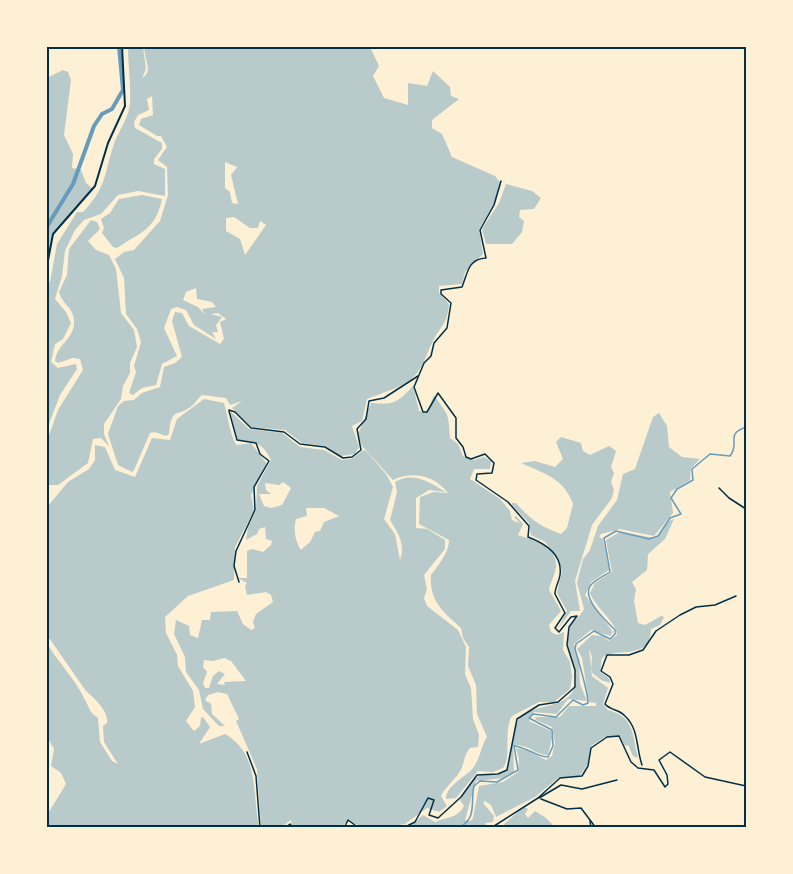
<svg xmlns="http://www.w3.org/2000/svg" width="793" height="874" viewBox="0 0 793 874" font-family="'DejaVu Sans',sans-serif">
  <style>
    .green { fill: #b9caca; fill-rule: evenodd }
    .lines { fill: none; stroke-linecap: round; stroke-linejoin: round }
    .stream { stroke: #669bbc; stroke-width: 1.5 }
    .river { stroke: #669bbc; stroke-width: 4 }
    .minor { stroke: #003049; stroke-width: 1.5 }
    .tertiary { stroke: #003049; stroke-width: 2 }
    .neatline { fill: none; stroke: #003049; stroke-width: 2 }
  </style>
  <rect width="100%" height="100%" fill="#fdf0d5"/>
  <g class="green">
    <path d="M128 47H143L146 69 142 78C155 70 142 58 145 47H370L379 66 373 76 384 98 408 105V83L427 86 433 71 450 87 451 96 459 99 432 120V128L442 134 452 157 495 176 500 182 496 201 479 229 483 254 465 272 462 284 439 286V293L449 304C447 322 444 323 435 337 429 347 426 360 419 370 409 387 383 392 367 399L362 421 352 426 359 447 355 454 341 456 326 446 302 443 285 430 251 427 232 408 242 401 230 405 226 398 202 395C198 398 196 402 192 406 176 418 172 406 169 434L166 436 155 432 150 433 134 470 132 472 118 465 108 434 118 406 124 401 134 400 142 393 160 387 164 367 175 363 182 357 172 321 175 312 182 313 189 326 220 344 224 339 220 322 226 319 218 313 211 314 222 317 216 325 218 332H212L216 339 194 325 186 310 177 307 171 309 164 328 177 356 162 364 156 385 142 388 133 395 129 393 136 372 134 366 141 342 137 329 126 314 124 278 115 259 124 252 134 250 160 221 168 195 167 167 158 160 167 147 161 136H157L139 125 141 119 153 115 152 96 147 99 149 110 138 115 134 122 135 128 162 143V149L154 159V164L165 169V196L138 191 118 195 101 214 84 220 75 230 65 251 62 276 55 299 66 312 71 323 63 339 55 344 51 362 58 368 76 364 77 369 60 395 47 429V282H50L57 244 77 212H83C108 186 104 172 115 141 120 129 129 117 130 103 131 85 128 65 128 47ZM225 162 237 167 231 175 238 204 232 203 230 192 225 188ZM234 217 250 228H258L260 221 266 225 245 255 240 239 226 231V218ZM196 288 197 299 212 302 216 307 202 309 205 315 198 307 183 300 186 292Z"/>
    <path d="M63 70 68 72 71 80 64 135 73 154 72 168 81 170 86 183 93 189 53 234 47 271V78Z"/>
    <path d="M506 184 532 191 541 198 534 209 520 210 519 217 524 221 522 232 512 244H486L482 229 499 203Z"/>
    <path d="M142 195 162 199C155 231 140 232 117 248L113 247 102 233 104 228 101 219 110 213 119 199Z"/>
    <path d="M91 220 97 222 100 229 88 241 96 250 109 255 116 269 121 313 134 330 137 347 130 363V373L123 386 121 399 104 424V434L109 446 101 438 93 439 88 463 58 485H47V441L58 410 83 370 80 359 73 358 58 363 55 361C57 344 76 338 74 320 73 307 62 304 59 292L67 275 69 249Z"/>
    <path d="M413 386 419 411 427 412 434 395C449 417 448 411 450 438L458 444 463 456 474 460 484 457 491 461 490 469H474L470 479 500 499 510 511 512 520 520 523 514 517 516 516 523 524 518 535C533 540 557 546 556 567 555 575 550 583 549 590L561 611 549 625 551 632 557 635 564 632 563 650 570 662 572 677 570 689 554 702H539L512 716C503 731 512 756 503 768L493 772 478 771 456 798 446 799C446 785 465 778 473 768 480 759 481 746 487 737L477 714 476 685 468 666 469 647 463 638 461 628C444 612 429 602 431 575 438 565 449 553 449 540L419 524 420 497 434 492 448 493C434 475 412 471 393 480L362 446 358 434 371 403C394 405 397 403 413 386Z"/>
    <path d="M204 399 224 403C227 413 231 439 237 445L251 443 267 464 251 495 254 511 235 547 234 580 188 596 165 617 166 633 177 655 178 666 193 691 195 707 186 721 194 731 200 726 201 718 203 717 210 727 199 744 225 734C260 754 252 794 259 827H47V815L66 784 61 773 51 766 54 749 47 737 46 641C57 662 75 678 85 700 90 709 89 712 98 718L100 742 112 761 118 764 104 742 103 726 107 723C109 711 94 698 86 691L47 635V507L68 482 89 469 95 460V445L105 447 115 470 135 477 152 438 170 440 177 419Z"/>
    <path d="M230 411 249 429 282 433 300 447 324 450 342 460 351 459 364 450 367 452 386 474 393 487 384 519 395 534 400 560C406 543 397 532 390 520L397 492 395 482C413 471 430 483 446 492L429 490 416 498V528L427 529 445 540V549L424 575 427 589 424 598 427 606 458 630 466 647 465 674 471 688 473 719 479 735 478 747 470 748C464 755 465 760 462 767 458 778 446 785 441 796L447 806 439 812 427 808 405 824 387 827H364L347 821 341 827H292L291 820 281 827H261L257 769 236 721 239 719 227 694 218 692 208 695 205 700 211 704 212 714 225 726H219L203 709 199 690 186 672 185 657 174 634 176 620 189 626 190 635 198 638 202 620H210L211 612 237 611 243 624 251 630 255 628 253 622 256 614 273 602 271 595 266 592 247 595 245 586 247 583 238 578H247V551L252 549 263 552 271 545 272 541 266 539 265 527 259 529 257 534 246 540 248 528 256 511 257 486 271 460C263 443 255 442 238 440ZM283 482 291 488 282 505 271 508 264 506 259 494H271L266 490 265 483 279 485ZM306 508H324L339 516 324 522 320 531 315 532 310 542 301 550C295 541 293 529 296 519L307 516ZM224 658 231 661 246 681 224 682 225 685 217 684 225 674 219 671 213 676 209 688H205L203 683 207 672 203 667 204 660 213 661Z"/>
    <path d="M659 413 667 426 669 447 682 457 700 459 691 468 690 480 670 492 673 513 654 536 620 529 601 534 599 537 603 539 609 570 591 582 585 595 613 632 610 636 591 630 574 644 579 661 580 684 587 701 568 699 557 714 534 712 529 721 551 731 552 738 548 755C536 756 527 742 513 746L514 772 504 778 476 781 465 820 471 821 473 818 479 786 503 782 518 772 519 759 516 748 527 750 546 760 552 756 555 743 552 727 536 720 535 717H560L569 706H596V703L589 702 582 658 577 649 592 635 602 636 609 641 617 635C617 623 595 607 590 593L595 583 612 572 606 540 620 532 655 538C663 533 664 521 674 519L665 539 648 554 647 570 632 582 636 589 634 601 638 623 645 625 661 616 664 617 660 625 651 629C650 662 617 646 602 658L600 672 609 678 610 683 601 680 591 672 592 657 589 648 592 676 608 688 603 704 608 710C635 717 632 735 638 758L633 756 628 745 625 746 620 736 605 737 591 746 588 763 580 776 558 778 535 797 496 817 491 805 485 801 483 803 494 816 493 822 485 823 487 827 408 828 423 815 435 822C447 817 458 818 464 806L460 800C465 792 469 781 479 776 489 772 495 780 507 770 511 757 511 733 518 721 531 701 567 712 575 686 580 665 561 648 570 627 573 621 581 616 584 609L577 583 583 559 590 550 598 526 617 500 623 474 635 469 653 417Z"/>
    <path d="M561 437 581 443 583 451 590 455 609 446 616 451 611 467 614 473 611 482 614 490 612 498 592 525 575 581 580 611H571L558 629 567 611 557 593 562 571 558 558 545 542 531 535 529 523 512 505V503H516C530 519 541 527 561 534L567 528 573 504C564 478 543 473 521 463L535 461 555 467 563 459 556 442Z"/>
    <path d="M524 807 528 809 525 814 528 818 535 811 546 818 555 827H506L504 824Z"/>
  </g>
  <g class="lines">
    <path class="stream" d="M458 828C478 819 470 802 474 786L480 781 497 782 518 770 514 746C527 747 536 757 548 757L553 746 552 730 529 718 533 714 556 717 573 700 583 705 588 703C588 693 578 659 575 649L576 644 594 631 610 639 615 634V630C606 621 582 599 590 586 594 580 604 576 610 572L604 538 616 531 649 539 658 536 670 518 681 514 671 498 677 489 693 480 692 469 710 454 730 456C741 442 724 435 746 427"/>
    <path class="river" d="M46 228 73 184 94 126 102 114 112 109 123 90 119 46"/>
    <g class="minor">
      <path d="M229 410 235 412 251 428 284 432 300 444 325 447 343 458 352 457 361 450 357 429 366 419 369 401 384 398 418 376"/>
      <path d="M229 411 237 440 256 443 260 454 269 461 254 487 255 510 236 551 234 566 239 582"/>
      <path d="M719 488 729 498 746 509"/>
      <path d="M247 752 256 776 260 828"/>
      <path d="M642 765C636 748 639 729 625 716 619 709 611 711 605 704L613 684 610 677 601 671 607 655H629L643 650 656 631 680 615 696 607 715 605 736 596"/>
      <path d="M539 798 561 785 582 789 617 780"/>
      <path d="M541 799 567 809 581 808 596 828"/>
      <path d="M590 821 591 828"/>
      <path d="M285 828 290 824 293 828"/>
      <path d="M344 828 348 820 359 828"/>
      <path d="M403 828 415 822 428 798 434 800 429 815 438 818 461 797 477 775 498 774 507 770 517 719 539 705 558 702 575 687V670L567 645 569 627 577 616 571 617 559 632 555 628 565 613 555 594C555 587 559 582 560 575 563 554 544 543 528 537L529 526 508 502 476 480 477 474 492 473 494 463 485 454 471 459 466 457 463 447 456 438V418L438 393 427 412H423L414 387 424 363 431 356 434 343 447 328 451 303 441 294V290L462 287C468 272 468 259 486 258L480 230 494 205 501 181"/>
      <path d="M491 828 538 798 560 778 582 776 588 766 591 748 607 737 619 736 631 762 638 768 654 770 665 787 668 784 667 775 659 760 670 752 705 777 746 786"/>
    </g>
    <path class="tertiary" d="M46 271 53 234 95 186 108 143 125 106 122 46"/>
  </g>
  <rect width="793" height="874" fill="none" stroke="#fdf0d5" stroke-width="96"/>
  <rect x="48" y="48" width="697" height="778" class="neatline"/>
</svg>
